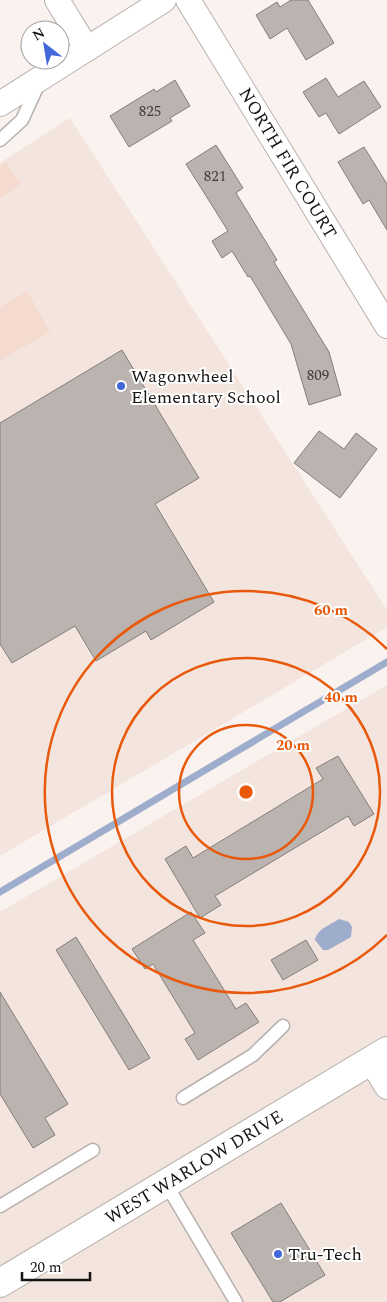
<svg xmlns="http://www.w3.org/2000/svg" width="387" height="1302" viewBox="0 0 387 1302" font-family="Spectral,serif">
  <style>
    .built { fill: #f3e4dd }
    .green { fill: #f5dbcf }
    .water { fill: #9fadcd }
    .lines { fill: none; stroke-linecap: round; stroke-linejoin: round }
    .stream { stroke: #9fadcd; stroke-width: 7 }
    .building { fill: #bab3b0; stroke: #847e7b }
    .lane-casing { stroke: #b8b1ae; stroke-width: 15 }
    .street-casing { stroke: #b8b1ae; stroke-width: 26 }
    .secondary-casing { stroke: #b8b1ae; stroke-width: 30 }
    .lane { stroke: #fff; stroke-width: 12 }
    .street { stroke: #fff; stroke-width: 24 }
    .secondary { stroke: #fff; stroke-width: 28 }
    .ring { fill: none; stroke: #e8590c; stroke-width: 2.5 }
    .poi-dot { fill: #4368da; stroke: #fff; stroke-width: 2 }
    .labels { text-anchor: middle; stroke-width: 4; stroke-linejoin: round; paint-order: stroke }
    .number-label { font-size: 15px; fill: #403c3a }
    .street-label { font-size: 18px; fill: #171513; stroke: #fff }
    .poi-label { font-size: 18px; fill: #171513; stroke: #fff; text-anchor: start }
    .centre { fill: #e8590c; stroke: #fff; stroke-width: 2.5 }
    .ring-label { font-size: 15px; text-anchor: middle; font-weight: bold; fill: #e8590c; stroke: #fff; stroke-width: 4; stroke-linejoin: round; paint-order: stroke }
  </style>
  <rect width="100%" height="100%" fill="#f9f2ef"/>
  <g class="built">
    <path d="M70 118 387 610V627L0 856V163Z"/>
    <path d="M387 685V1302H0V912Z"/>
  </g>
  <g class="green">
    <path d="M6 162 21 184 0 198V166Z"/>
    <path d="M27 291 50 332 0 360V307Z"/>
  </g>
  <path class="water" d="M339 919 349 922 352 927 351 937 328 950H323L315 940C317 929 330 925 339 919Z"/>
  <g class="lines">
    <path class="stream" d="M0 892 387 662"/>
  </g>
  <g class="building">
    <path d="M291 0H308L334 43 306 60 287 28 270 39 256 15 277 2 280 7Z"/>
    <path d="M326 78 338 97 364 81 381 107 339 134 326 113 319 117 303 92Z"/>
    <path d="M175 80 190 106 170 118 172 121 129 147 110 116 154 89 156 92Z"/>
    <path d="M216 145 243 188 236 193 277 260 274 262 329 352 341 395 309 405 291 344 250 276 248 277 232 251 222 258 212 241 228 231 186 164Z"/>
    <path d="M364 147 387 184V230L369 200 363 204 338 162Z"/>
    <path d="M122 350 199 478 155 504 214 602 151 640 146 631 96 661 75 626 12 663 0 644V423Z"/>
    <path d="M319 431 344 449 356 433 377 449 340 498 294 463Z"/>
    <path d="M338 756 374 814 354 826 348 816 215 896 221 905 200 918 165 859 186 846 193 858 323 779 316 768Z"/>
    <path d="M191 912 205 933 193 940 236 1009 246 1003 259 1022 198 1060 185 1039 195 1033 153 964 145 969 132 949Z"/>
    <path d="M76 937 150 1058 129 1070 56 950Z"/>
    <path d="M306 940 318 960 283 980 271 960Z"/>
    <path d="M0 992 68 1104 45 1118 55 1135 33 1148 0 1094Z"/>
    <path d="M281 1203 325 1275 280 1302H273L231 1233Z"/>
  </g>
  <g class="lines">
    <defs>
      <g id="lane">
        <path d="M0 140 22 120 39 83"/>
        <path d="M183 1098 253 1055 283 1026"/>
        <path d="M166 1184 236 1302"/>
        <path d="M0 1206 93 1150"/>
      </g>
      <g id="street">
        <path d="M57 0 87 49"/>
        <path d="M188 0 387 326"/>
        <path d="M0 104 164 0"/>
        <path d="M371 1061 387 1087"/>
      </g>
      <path id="secondary" d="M0 1283 387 1051"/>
    </defs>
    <use href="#lane" class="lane-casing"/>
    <use href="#street" class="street-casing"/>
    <use href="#secondary" class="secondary-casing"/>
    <use href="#lane" class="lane"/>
    <use href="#street" class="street"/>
    <use href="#secondary" class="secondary"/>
  </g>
  <g class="ring">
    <circle cx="246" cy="792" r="67"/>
    <circle cx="246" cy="792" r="134"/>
    <path d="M387 935A201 201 0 1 1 387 649"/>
  </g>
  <g class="poi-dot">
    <circle cx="121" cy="386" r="5"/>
    <circle cx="278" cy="1254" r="5"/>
  </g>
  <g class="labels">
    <g class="number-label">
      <text x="150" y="116">825</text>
      <text x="215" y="181">821</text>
      <text x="318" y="380">809</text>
    </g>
    <g class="street-label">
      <text transform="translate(288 163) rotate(59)" y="6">NORTH FIR COURT</text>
      <text transform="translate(194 1167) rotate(-31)" y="6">WEST WARLOW DRIVE</text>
    </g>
    <g class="poi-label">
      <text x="131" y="382">Wagonwheel<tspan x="131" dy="21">Elementary School</tspan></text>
      <text x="288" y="1260">Tru-Tech</text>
    </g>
  </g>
  <circle cx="246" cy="792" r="8" class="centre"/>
  <g class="ring-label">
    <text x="331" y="615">60 m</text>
    <text x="341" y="702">40 m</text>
    <text x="293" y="750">20 m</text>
  </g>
  <g transform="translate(45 45) rotate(329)"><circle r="24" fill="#ffffff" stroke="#a2a1a1"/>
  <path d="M0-4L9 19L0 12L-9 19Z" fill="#4368da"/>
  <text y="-8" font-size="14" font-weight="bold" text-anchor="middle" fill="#171513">N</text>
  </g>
  <path d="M22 1272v8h68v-8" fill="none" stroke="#171513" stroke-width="2.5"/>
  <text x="30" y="1272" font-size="15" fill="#171513" stroke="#ffffff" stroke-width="4" paint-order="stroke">20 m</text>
</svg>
